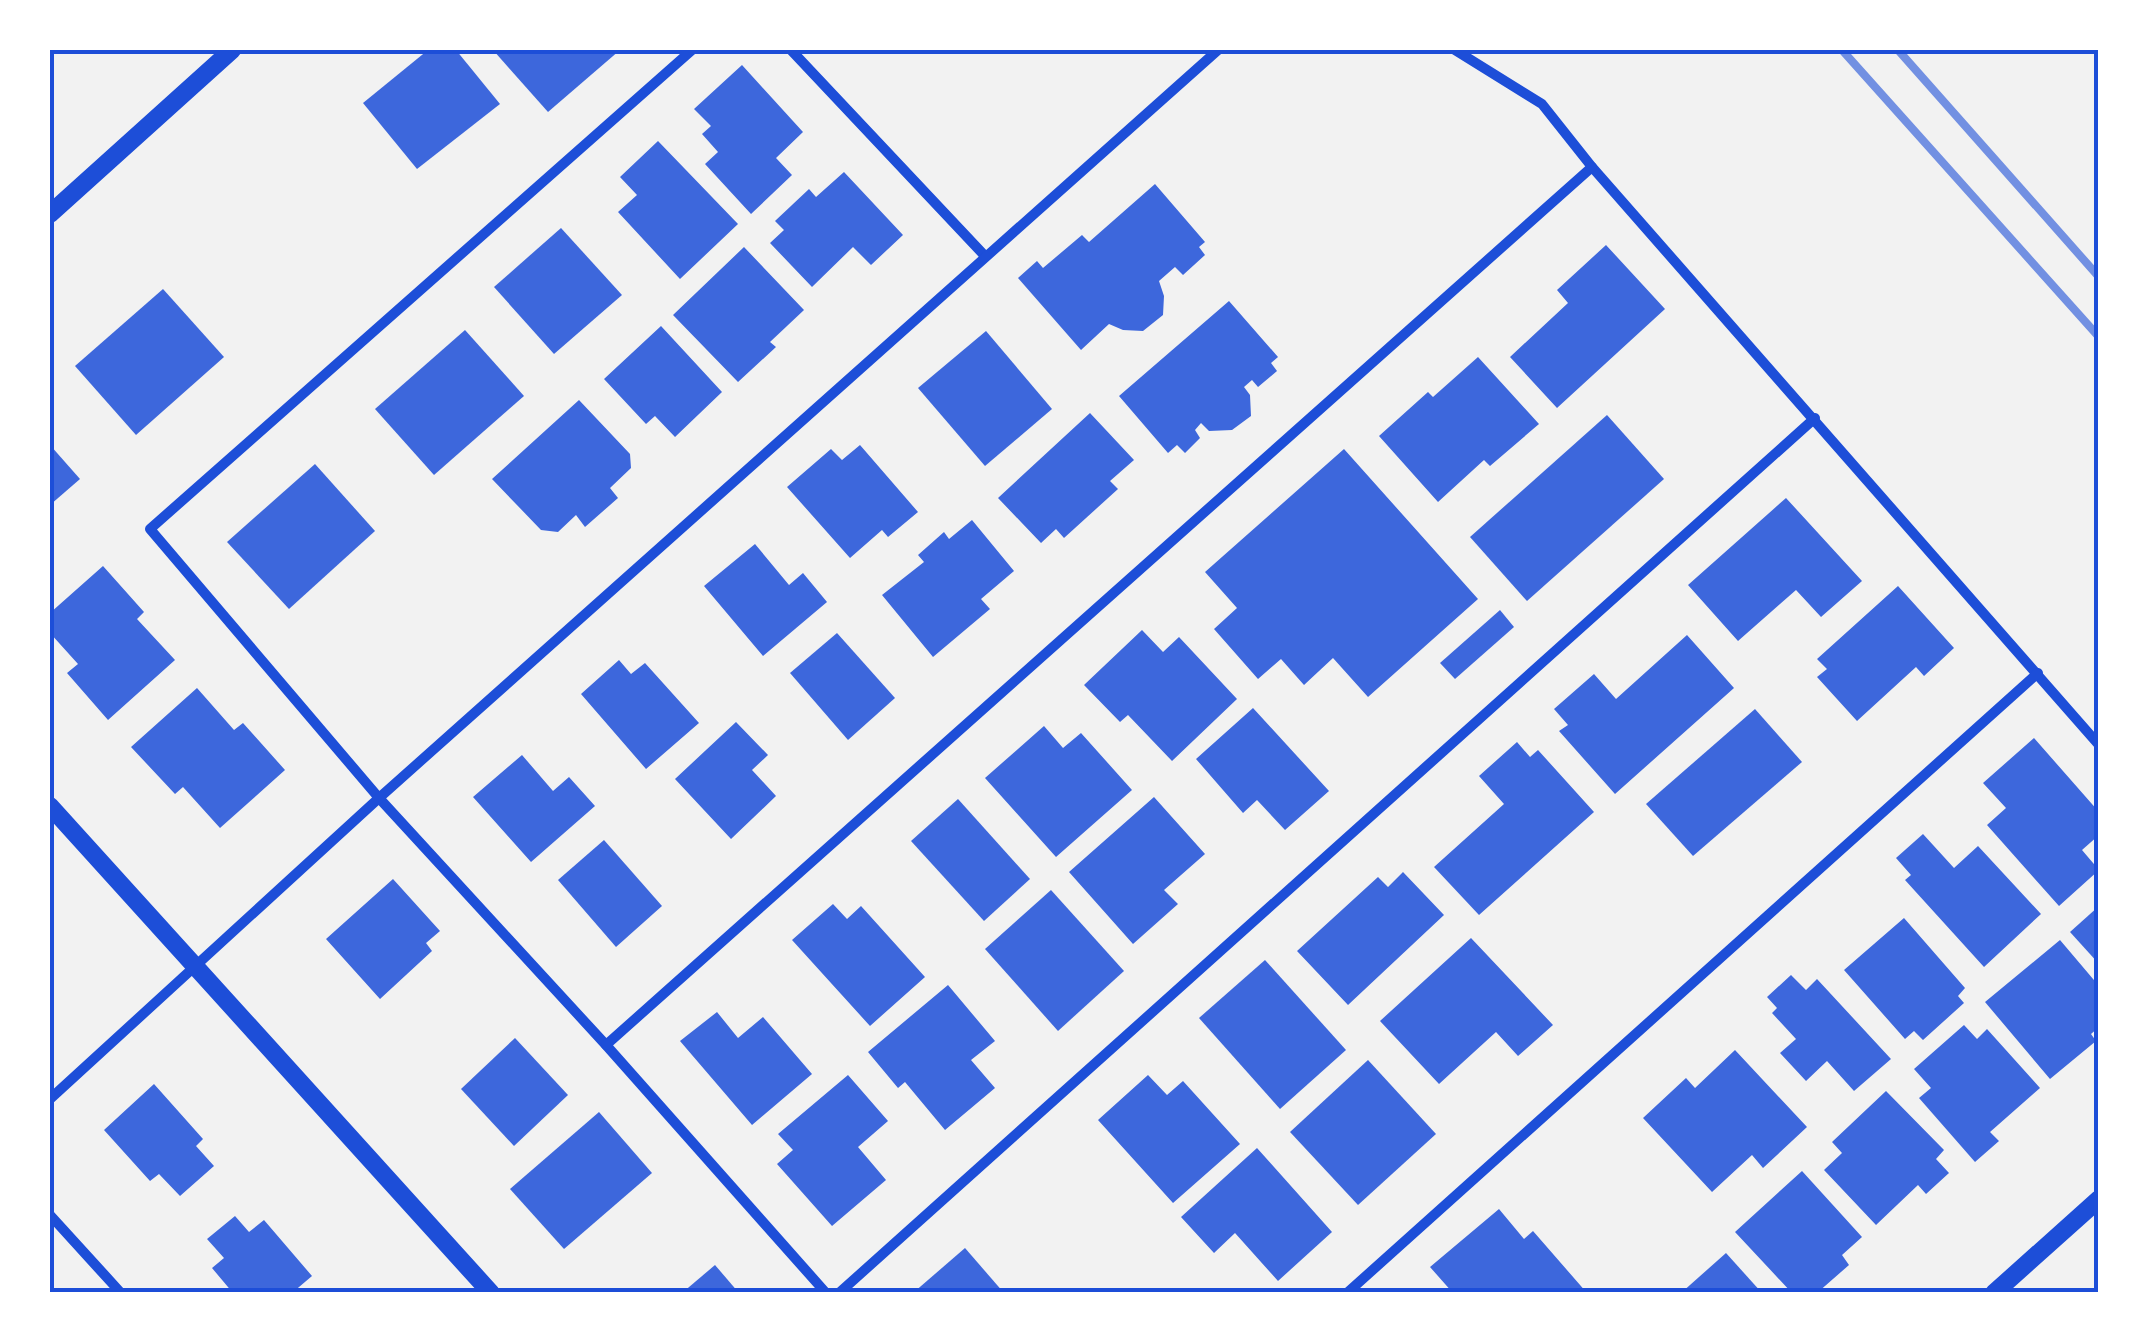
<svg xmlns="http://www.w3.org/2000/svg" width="2149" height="1343" viewBox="0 0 2149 1343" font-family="Lato,sans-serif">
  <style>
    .building { fill: #3d67dc }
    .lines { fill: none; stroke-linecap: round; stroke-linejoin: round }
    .minor { stroke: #1d4ed8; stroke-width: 10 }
    .tertiary { stroke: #1d4ed8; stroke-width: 18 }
    .rail { stroke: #7290e2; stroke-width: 8 }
    .neatline { fill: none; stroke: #1d4ed8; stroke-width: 4 }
  </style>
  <rect width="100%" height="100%" fill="#f2f2f2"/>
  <g class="building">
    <path d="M428 50H456L500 104 417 169 363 103Z"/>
    <path d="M493 50H620L548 112Z"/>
    <path d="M742 65 803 132 776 158 792 175 751 214 705 164 718 152 702 134 711 126 694 109Z"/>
    <path d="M658 141 738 224 680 279 618 212 637 195 620 177Z"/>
    <path d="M844 172 903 235 871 265 853 247 812 287 770 243 784 230 775 221 809 189 816 197Z"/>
    <path d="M1155 184 1205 242 1199 247 1205 255 1183 275 1175 267 1159 281 1164 296 1163 315 1143 331 1123 330 1109 324 1081 350 1018 278 1037 261 1043 268 1082 235 1089 242Z"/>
    <path d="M561 228 622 295 554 354 494 287Z"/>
    <path d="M1606 245 1665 309 1557 408 1510 357 1568 303 1557 290Z"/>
    <path d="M744 247 804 310 770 342 776 347 738 382 673 315Z"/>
    <path d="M163 289 224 357 136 435 75 366Z"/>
    <path d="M1229 301 1278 357 1271 363 1277 371 1258 387 1252 380 1244 387 1250 395 1251 416 1232 430 1209 431 1201 423 1195 430 1200 438 1185 453 1177 445 1168 453 1119 396Z"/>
    <path d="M661 326 722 392 675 437 655 416 646 424 604 379Z"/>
    <path d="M465 330 524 396 434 475 375 409Z"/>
    <path d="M986 331 1052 409 985 466 918 388Z"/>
    <path d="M1478 357 1539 424 1490 466 1484 460 1438 502 1379 436 1428 392 1433 397Z"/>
    <path d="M579 400 630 454 631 468 610 488 618 498 585 527 576 515 558 532 541 530 492 479Z"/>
    <path d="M1090 413 1134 460 1110 481 1118 489 1064 538 1056 529 1041 543 998 498Z"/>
    <path d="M1607 415 1664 479 1527 601 1470 537Z"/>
    <path d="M50 445 80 479 50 505Z"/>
    <path d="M860 445 918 512 888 537 882 530 850 558 787 487 831 449 842 460Z"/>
    <path d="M1344 449 1478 599 1368 697 1333 658 1304 685 1281 659 1258 679 1214 629 1237 608 1205 572Z"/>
    <path d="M315 464 375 531 289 609 227 542Z"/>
    <path d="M1786 498 1862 581 1821 617 1796 590 1738 641 1688 585Z"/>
    <path d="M972 520 1014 571 981 599 990 609 933 657 882 595 924 562 918 555 944 532 949 539Z"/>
    <path d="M755 544 789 585 803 573 827 602 763 656 704 586Z"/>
    <path d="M103 566 144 612 137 619 175 660 108 720 67 673 78 664 50 633V613Z"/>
    <path d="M1898 586 1954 648 1924 676 1916 667 1857 721 1817 677 1827 669 1817 659Z"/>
    <path d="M1500 610 1514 627 1455 679 1440 663Z"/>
    <path d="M1142 630 1163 652 1179 637 1237 699 1172 761 1128 715 1120 722 1084 685Z"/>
    <path d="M837 633 895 698 848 740 790 673Z"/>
    <path d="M1687 635 1734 688 1615 794 1559 731 1568 725 1554 709 1594 674 1616 699Z"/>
    <path d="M619 660 631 674 645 663 699 723 646 769 581 694Z"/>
    <path d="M197 688 234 730 243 723 285 770 220 828 183 787 175 794 131 747Z"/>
    <path d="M1253 708 1329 791 1285 830 1257 800 1243 813 1196 759Z"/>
    <path d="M1755 709 1802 762 1693 856 1646 804Z"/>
    <path d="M736 722 768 755 752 770 776 796 731 839 675 779Z"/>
    <path d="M1044 726 1063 748 1081 733 1132 790 1056 857 985 778Z"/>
    <path d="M2034 738 2099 812V835L2082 850 2099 870 2059 906 1987 825 2006 808 1983 783Z"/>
    <path d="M1517 742 1530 757 1538 750 1594 812 1479 915 1434 867 1504 804 1479 776Z"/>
    <path d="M522 755 553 791 569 777 595 806 531 862 473 797Z"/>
    <path d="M1154 797 1205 854 1164 890 1178 904 1133 944 1069 872Z"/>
    <path d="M958 799 1030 879 984 921 911 841Z"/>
    <path d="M1923 834 1954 868 1978 846 2041 914 1984 967 1905 880 1911 875 1896 858Z"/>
    <path d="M604 840 662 906 616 947 558 880Z"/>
    <path d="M1403 872 1444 915 1348 1005 1297 951 1378 877 1388 887Z"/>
    <path d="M393 879 440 931 426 943 432 951 380 999 326 939Z"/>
    <path d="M1051 890 1124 971 1058 1031 985 949Z"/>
    <path d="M833 904 847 919 861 906 925 977 870 1026 792 940Z"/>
    <path d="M2099 906V964L2070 932Z"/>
    <path d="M1904 918 1965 988 1958 996 1964 1003 1923 1040 1914 1031 1905 1039 1844 970Z"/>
    <path d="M1471 938 1553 1025 1518 1056 1496 1032 1439 1084 1380 1021Z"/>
    <path d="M2060 940 2099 986V1027L2091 1034 2096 1041 2050 1079 1985 1002Z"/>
    <path d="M1265 960 1346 1050 1280 1109 1199 1018Z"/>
    <path d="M1791 975 1806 990 1817 979 1891 1059 1854 1091 1827 1061 1806 1081 1780 1053 1796 1039 1772 1013 1777 1008 1767 997Z"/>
    <path d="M948 985 995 1041 971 1060 995 1088 945 1130 905 1082 898 1088 868 1052Z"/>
    <path d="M717 1012 738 1038 763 1017 812 1074 752 1125 680 1041Z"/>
    <path d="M1964 1025 1977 1039 1987 1029 2040 1088 1990 1132 1999 1141 1975 1162 1919 1098 1931 1088 1914 1069Z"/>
    <path d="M515 1038 568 1095 514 1146 461 1089Z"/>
    <path d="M1735 1050 1807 1127 1763 1168 1752 1155 1712 1192 1643 1118 1686 1078 1695 1088Z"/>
    <path d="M1368 1060 1436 1134 1358 1205 1290 1132Z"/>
    <path d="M848 1075 888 1121 858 1147 886 1180 832 1226 777 1164 793 1150 778 1134Z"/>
    <path d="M1148 1075 1167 1095 1183 1081 1240 1144 1173 1203 1098 1120Z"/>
    <path d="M154 1084 203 1139 196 1146 214 1166 180 1196 159 1174 150 1181 104 1130Z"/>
    <path d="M1886 1091 1944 1150 1936 1159 1949 1173 1926 1194 1918 1185 1876 1225 1824 1170 1842 1153 1832 1142Z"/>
    <path d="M599 1112 652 1173 564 1249 510 1189Z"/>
    <path d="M1257 1148 1332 1232 1278 1281 1235 1233 1214 1253 1181 1217Z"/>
    <path d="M1802 1171 1862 1237 1842 1255 1849 1265 1817 1293H1792L1735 1232Z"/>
    <path d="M1499 1209 1524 1239 1533 1231 1587 1293H1453L1430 1267Z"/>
    <path d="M235 1216 249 1232 264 1220 312 1276 292 1293H233L212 1268 224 1258 207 1239Z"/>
    <path d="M965 1248 1004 1293H913Z"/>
    <path d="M1726 1253 1762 1293H1681Z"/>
    <path d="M715 1265 739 1293H682Z"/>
  </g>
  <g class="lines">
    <g class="minor">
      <path d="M692 50 150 529 379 798 606 1045 826 1293"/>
      <path d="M791 50 984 255"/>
      <path d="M1455 50 1542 104 1592 167 2099 745"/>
      <path d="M606 1045 1592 167"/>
      <path d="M50 1099 379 798 1218 50"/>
      <path d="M50 1215 121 1293"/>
      <path d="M839 1293 1815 418"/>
      <path d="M1347 1293 2038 673"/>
    </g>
    <g class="tertiary">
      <path d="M50 214 232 50"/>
      <path d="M50 806 491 1293"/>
      <path d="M1994 1293 2099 1199"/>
    </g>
    <g class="rail">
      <path d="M1842 50 2099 337"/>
      <path d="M1898 50 2099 277"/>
    </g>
  </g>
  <rect width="2149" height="1343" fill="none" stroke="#ffffff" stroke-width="105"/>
  <rect x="52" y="52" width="2044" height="1238" class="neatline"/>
</svg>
